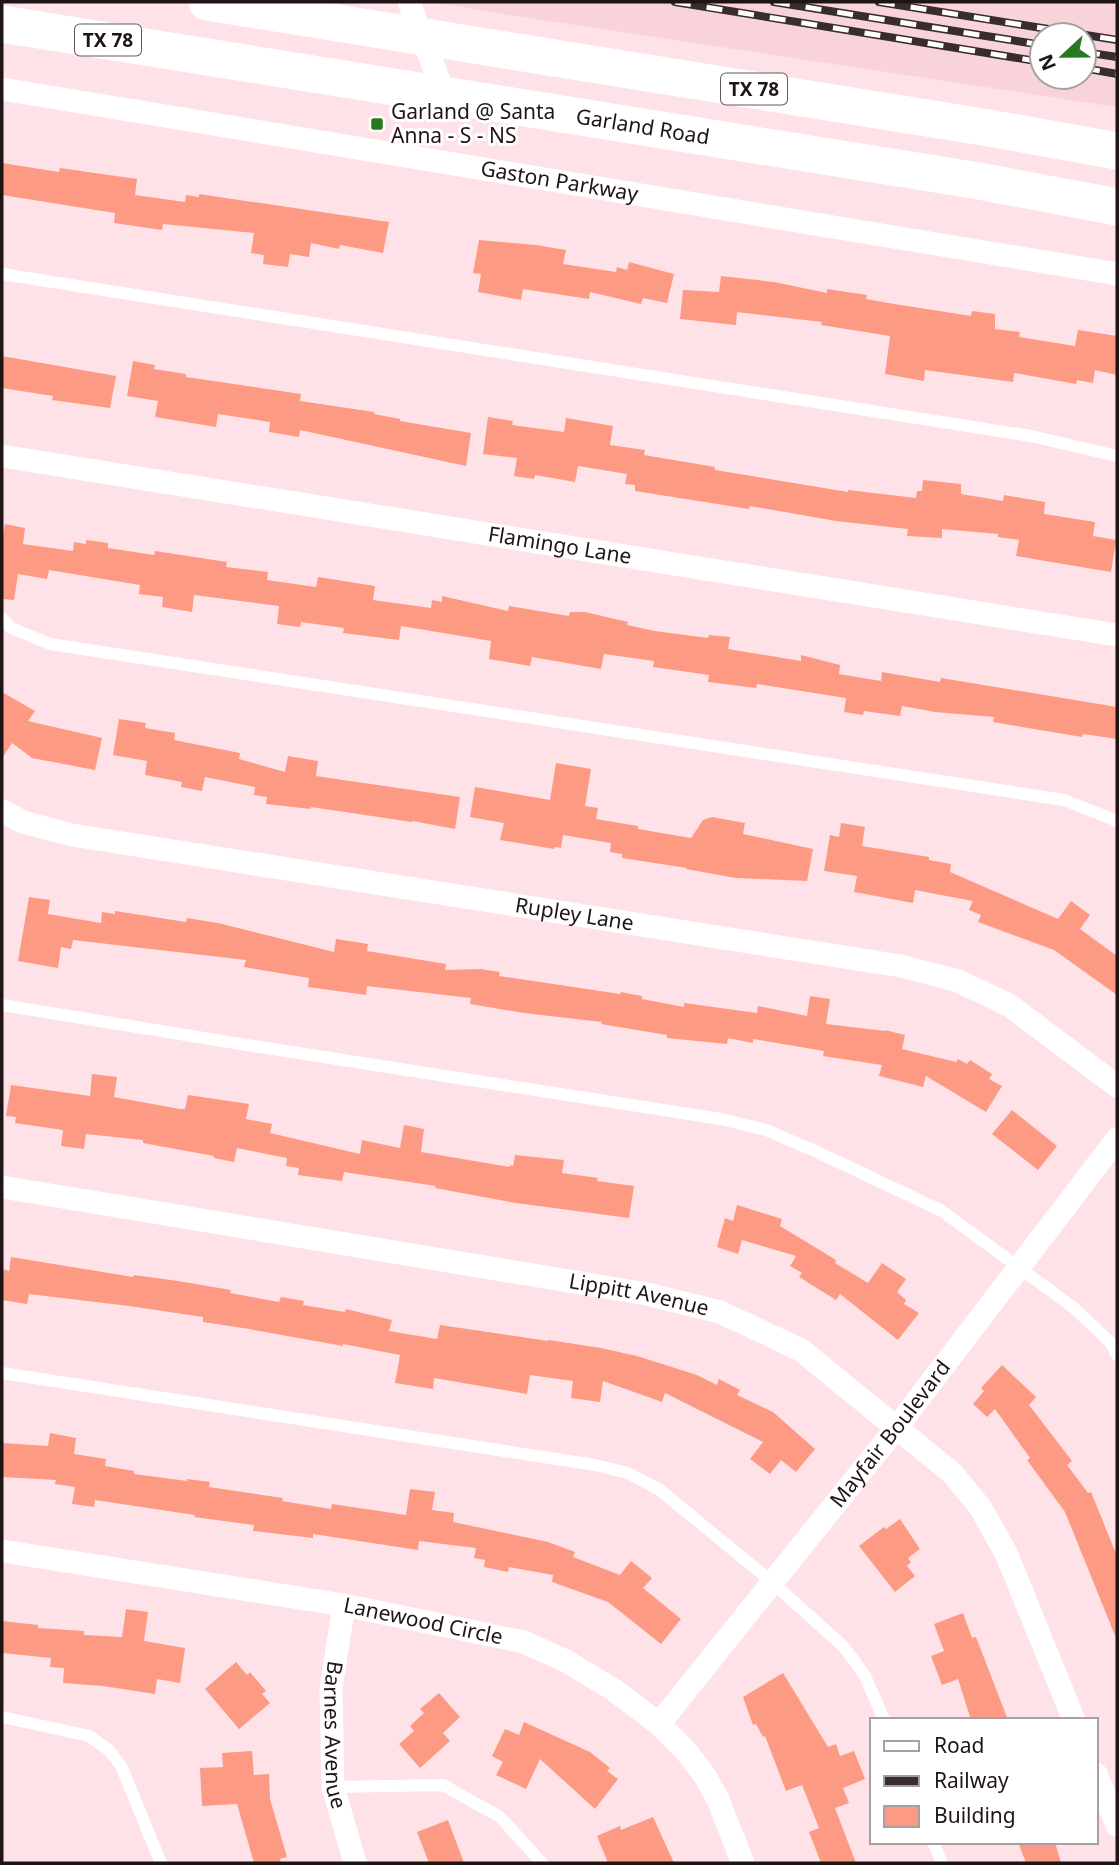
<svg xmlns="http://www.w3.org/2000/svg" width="1119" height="1865" viewBox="0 0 1119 1865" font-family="'Noto Sans',sans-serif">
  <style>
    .built { fill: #f8d3da; fill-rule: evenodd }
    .building { fill: #fd9a84 }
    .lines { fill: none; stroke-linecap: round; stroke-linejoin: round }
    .service { stroke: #fff; stroke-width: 12 }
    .minor { stroke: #fff; stroke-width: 23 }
    .primary { stroke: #fff; stroke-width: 37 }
    .rail-casing { stroke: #382c2f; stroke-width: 8 }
    .rail { stroke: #fff; stroke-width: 5; stroke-dasharray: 16; stroke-linecap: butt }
    .poi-dot { fill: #287821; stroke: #fff; stroke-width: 2.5 }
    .labels { text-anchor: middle; stroke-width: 6; stroke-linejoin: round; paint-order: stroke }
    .shield { fill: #fff; stroke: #625b5d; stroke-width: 2 }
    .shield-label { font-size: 19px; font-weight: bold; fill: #1f1517 }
    .poi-label { font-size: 21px; fill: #1f1517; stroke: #fff; text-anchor: start }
    .street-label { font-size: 21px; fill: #1f1517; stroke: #fff }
  </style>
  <rect width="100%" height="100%" fill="#ffe2e7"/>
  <path class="built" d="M438 2H1117V107L484 11ZM1042 35H1084V77H1042Z"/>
  <g class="building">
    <path d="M2 163 59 172 60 168 137 179 135 195 185 202 186 195 199 197V194L389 222 383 253 340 245 339 249 311 243 309 257 290 254 288 267 263 264 264 255 251 253 254 233 163 224 162 230 114 223 115 213 2 195Z"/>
    <path d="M479 240 536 245 566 250 563 264 616 272 617 267 627 270 629 262 674 274 667 303 643 298 641 304 590 292 589 299 523 289 521 300 478 292 481 274 473 273Z"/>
    <path d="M721 276 774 282 827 293V289L867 295 866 299 888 303 971 316 972 311 995 314V329L1020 332 1019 337 1075 346 1078 330 1117 336V375L1095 370 1093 383 1077 380 1076 384 1014 373 1013 382 925 370 924 381 885 374 890 336 821 325 822 322 737 312 736 325 680 319 683 290 719 292Z"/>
    <path d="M2 356 116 376 110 408 52 400 53 396 2 388Z"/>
    <path d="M133 361 155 365 154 369 186 374V377L301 394 300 401 374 412V414L400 419V421L471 433 466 466 300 430 299 437 269 432 270 422 218 414 216 427 155 417 158 401 127 396Z"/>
    <path d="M488 417 513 421 512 425 564 432 566 418 613 426 610 445 645 450 644 455 715 467V470L848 492V490L916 498 917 491H922L923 480 961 484V494L1003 501 1004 495 1045 502 1044 514 1095 522 1093 536 1116 540 1111 572 1016 556 1019 540 998 537V534L942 529V538L907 536 908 529 836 521 750 506 749 509 635 491V485L625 484 627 474 578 466 575 482 535 475 534 479 514 476 517 458 483 454Z"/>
    <path d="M5 524 25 528 23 544 73 551 74 542 86 544V540L108 543V548L154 555 155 551 227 562 226 567 268 572 267 580 316 587 318 577 375 586 373 600 431 608 432 600 442 602V596L508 611 509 606 569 616 570 612H585L628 622 627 625 655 631 708 638 709 635 730 637 728 649 801 661V655L840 665 839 674 881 681 882 672 940 682 941 678 1117 707V739L1083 734 1082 737 993 722 994 717 935 712 902 706 900 716 864 711 863 715 844 712 846 698 757 684 756 688 708 682 709 675 653 667 654 661 604 654 601 669 532 657 530 666 489 659 491 641 401 626 399 640 343 633 344 628 301 622 300 627 277 624 279 606 194 595 192 612 162 607 163 597 139 594 140 585 49 570 47 579 18 574 14 600 2 599V541Z"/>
    <path d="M2 692 35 711 28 721 102 738 95 770 32 758 12 743 2 758Z"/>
    <path d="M119 719 146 723 145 728 175 733 174 740 240 753 239 759 285 772 288 756 318 761 316 776 460 797 455 829 413 821 412 822 311 807V809L266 804 267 797 254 795 255 787 205 777 202 791 181 787 182 782 145 775 147 761 113 755Z"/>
    <path d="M556 763 591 769 585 806 598 808 596 819 638 826V829L691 838 703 820 712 817 745 823 743 834 813 849 807 881 736 878 686 869 687 868 622 858V854L610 852 611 843 563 835 561 848 555 847 554 849 500 840 504 823 470 817 475 787 550 800Z"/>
    <path d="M841 823 865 827 862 846 929 857V860L951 864 950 872 1058 919 1071 901 1090 915 1080 929 1117 956V995L1054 950 978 922 981 915 969 910 973 901 915 890 913 903 854 892 857 876 824 871 830 835 839 837Z"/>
    <path d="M29 897 50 900 48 914 101 923 102 912 115 914V911L186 922 187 918 218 923 334 952 336 939 368 944 367 951 446 964 445 970 480 969 500 972 499 976 620 994 621 992 642 996V999L684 1007V1003L757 1013 758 1006 807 1016 810 996 830 999 826 1024 885 1031V1030L905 1035 902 1049 956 1062 958 1059 967 1064 970 1060 992 1074 989 1079 1002 1086 986 1112 926 1076 923 1087 879 1076 882 1065 823 1056 824 1051 753 1039V1043L728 1038 727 1044 667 1038V1035L601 1024 602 1022 524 1013 470 1004 471 998 367 986 366 995 308 987 309 978 244 967 246 960 73 940 71 949 61 947 58 968 18 961Z"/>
    <path d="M92 1074 117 1077 114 1097 180 1109H185L188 1095 249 1104 246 1119 272 1124 270 1133 360 1154 362 1140 400 1148 404 1125 424 1129 421 1152 510 1167V1165L513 1166 515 1155 564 1160 562 1173 598 1178 597 1181 634 1186 629 1218 516 1203 435 1188 436 1186 344 1172 342 1181 298 1175 299 1168 286 1166 287 1158 237 1148 234 1162 214 1158V1156L143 1143V1140L86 1134 84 1149 61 1146 63 1130 15 1123 16 1117 6 1116 11 1085 90 1096Z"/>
    <path d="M1012 1110 1057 1146 1038 1170 992 1134Z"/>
    <path d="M737 1205 782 1219 780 1226 836 1260 835 1263 868 1283 882 1263 906 1279 897 1292 906 1300 904 1304 919 1313 898 1340 840 1294 836 1300 799 1277 802 1273 790 1266 796 1256 742 1240 738 1254 717 1247 725 1218 733 1221Z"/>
    <path d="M11 1257 133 1277 134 1275 178 1281 231 1290 230 1293 279 1302 281 1297 304 1301 303 1305 345 1312 346 1309 392 1320 389 1331 437 1339 440 1325 548 1341 549 1340 601 1348 637 1356 697 1375 717 1385 719 1379 740 1390 737 1395 773 1412 815 1449 796 1472 781 1460 770 1474 750 1459 763 1442 665 1393 662 1402 603 1381 600 1402 571 1398 573 1381 530 1375 527 1394 434 1378 433 1389 395 1383 400 1355 343 1344V1346L243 1328 203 1322V1317L129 1306 29 1294 27 1304 2 1300V1269L9 1271Z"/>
    <path d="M1002 1365 1036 1397 1029 1405 1072 1461 1067 1465 1088 1493 1091 1492 1117 1556V1638H1116L1065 1512 1027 1460 1030 1458 995 1409 987 1417 973 1404 984 1391 981 1388Z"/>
    <path d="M50 1433 76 1438 74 1454 106 1459 105 1466 134 1471V1474L187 1481V1479L210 1482 209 1487 283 1498 282 1501 331 1509 332 1504 406 1515 410 1489 435 1492 432 1510 454 1513 453 1522 548 1542 575 1552 573 1557 620 1575 631 1561 652 1578 643 1588 681 1619 661 1644 608 1602 552 1582 553 1575 509 1567 508 1572 484 1567 485 1560 474 1558 476 1548 419 1541 418 1550 313 1534V1538L253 1531 254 1525 194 1517 195 1515 95 1500 94 1507 72 1504 75 1487 55 1484 56 1480 2 1477V1443L48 1446Z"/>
    <path d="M900 1519 920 1549 908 1558 911 1562 907 1566 915 1576 895 1592 859 1546 884 1527 886 1529Z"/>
    <path d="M126 1609 148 1612 144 1641 185 1648 180 1683 157 1679 155 1694 103 1686 63 1683 64 1668 50 1667 51 1658 2 1653V1621L38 1625V1628L84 1631V1635L122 1637Z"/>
    <path d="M963 1613 972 1638 976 1637 1008 1720H971L958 1679 942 1685 931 1656 944 1651 934 1624Z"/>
    <path d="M236 1662 247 1675 250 1672 266 1691 262 1694 270 1703 239 1729 205 1689Z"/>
    <path d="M783 1673 828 1747 836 1744 840 1756 854 1751 865 1779 843 1788 849 1803 835 1808 856 1863H821L809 1832 819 1828 802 1785 786 1791 765 1736 763 1737 756 1724 753 1725 743 1697Z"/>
    <path d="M439 1693 460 1717 443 1733 450 1741 420 1768 399 1744 414 1731 410 1726 424 1713 420 1709Z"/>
    <path d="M524 1722 590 1752 610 1768 607 1771 618 1779 595 1809 540 1759 526 1789 496 1775 503 1762 492 1756 505 1729 519 1735Z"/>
    <path d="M252 1751 254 1775 269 1774 270 1799 287 1857 280 1859 281 1863H254L237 1804 202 1806 200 1768 223 1767 222 1753Z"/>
    <path d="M653 1817 674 1863H608L597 1836 620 1826 621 1830Z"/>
    <path d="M448 1820 464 1863H429L417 1832Z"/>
    <path d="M1018 1842H1055L1061 1863H1026Z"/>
  </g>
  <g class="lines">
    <g class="service">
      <path d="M2 274 1031 436 1117 456"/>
      <path d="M2 618 11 628 50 644 1064 800 1117 821"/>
      <path d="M2 1005 253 1046 721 1119 766 1130 815 1151 942 1211 1074 1308 1111 1343 1117 1355"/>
      <path d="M2 1373 595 1465 628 1473 660 1490 773 1583 844 1647 865 1676 884 1720"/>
      <path d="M2 1717 89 1736 109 1750 121 1766 161 1863"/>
      <path d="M333 1787 443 1785 500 1817 542 1863"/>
      <path d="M933 1842 942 1863"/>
    </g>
    <g class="minor">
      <path d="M409 2 444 94"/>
      <path id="s1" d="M2 89 1117 274"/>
      <path id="s2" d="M2 456 1117 635"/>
      <path id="s3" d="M2 811 23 822 72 835 901 966 958 981 1009 1005 1117 1086"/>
      <path id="s4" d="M2 1187 647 1294 720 1312 801 1350 952 1473 980 1507 1006 1553 1074 1720"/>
      <path id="s5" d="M2 1551 344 1605 524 1642 566 1661 614 1690 659 1724 686 1751 705 1776 718 1800 743 1863"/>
      <path id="s6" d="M344 1605 331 1688 333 1787 355 1863"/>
      <path id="s7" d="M659 1724 897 1427 1117 1139"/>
      <path d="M1096 1774 1117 1825"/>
    </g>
    <g class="primary">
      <path d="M207 2 989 128 1117 151"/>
      <path id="s8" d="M2 24 979 181 1117 207"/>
    </g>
    <defs>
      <g id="rail">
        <path d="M675 2 1042 62"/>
        <path d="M774 2 1042 45"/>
        <path d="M879 2 1117 40"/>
        <path d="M1084 52 1117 57"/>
        <path d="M1084 68 1117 74"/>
      </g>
    </defs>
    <use href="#rail" class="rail-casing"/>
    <use href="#rail" class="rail"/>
  </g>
  <rect class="poi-dot" x="370" y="117" width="14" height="14" rx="3.5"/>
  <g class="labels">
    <g class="shield">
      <rect x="75" y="24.5" width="66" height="31" rx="5"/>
      <rect x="721" y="73.5" width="66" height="31" rx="5"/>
    </g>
    <g class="shield-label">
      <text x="108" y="47">TX 78</text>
      <text x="754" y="96">TX 78</text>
    </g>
    <g class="poi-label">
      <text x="391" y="119">Garland @ Santa<tspan x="391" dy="24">Anna - S - NS</tspan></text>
    </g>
    <g class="street-label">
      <text dy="7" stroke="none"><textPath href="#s8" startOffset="649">Garland Road</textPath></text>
      <text dy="7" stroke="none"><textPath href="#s1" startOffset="565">Gaston Parkway</textPath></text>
      <text dy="7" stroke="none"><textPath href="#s2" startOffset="565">Flamingo Lane</textPath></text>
      <text dy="7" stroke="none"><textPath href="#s3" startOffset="583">Rupley Lane</textPath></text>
      <text dy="7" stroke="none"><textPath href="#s4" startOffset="646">Lippitt Avenue</textPath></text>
      <text dy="7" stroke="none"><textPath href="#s7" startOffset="371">Mayfair Boulevard</textPath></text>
      <text dy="7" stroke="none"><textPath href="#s5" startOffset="427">Lanewood Circle</textPath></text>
      <text dy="7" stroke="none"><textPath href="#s6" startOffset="131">Barnes Avenue</textPath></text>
    </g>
  </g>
  <rect width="1119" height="1865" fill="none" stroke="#1f1517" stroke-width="7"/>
  <rect x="870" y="1718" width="228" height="126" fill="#ffffff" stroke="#a5a1a2" stroke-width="2"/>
  <rect x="884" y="1741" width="35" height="10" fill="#ffffff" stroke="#a5a1a2" stroke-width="2"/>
  <text x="934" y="1753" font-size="21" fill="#1f1517">Road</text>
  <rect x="884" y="1776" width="35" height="10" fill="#382c2f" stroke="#a5a1a2" stroke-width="2"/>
  <text x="934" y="1788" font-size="21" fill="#1f1517">Railway</text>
  <rect x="884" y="1806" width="35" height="21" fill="#fd9a84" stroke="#a5a1a2" stroke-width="2"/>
  <text x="934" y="1823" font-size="21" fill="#1f1517">Building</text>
  <g transform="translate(1063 56) rotate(248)"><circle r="33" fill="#ffffff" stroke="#a5a1a2" stroke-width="2"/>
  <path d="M0-5L12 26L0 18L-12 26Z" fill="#287821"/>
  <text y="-10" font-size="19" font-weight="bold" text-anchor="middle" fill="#1f1517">N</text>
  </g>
</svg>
